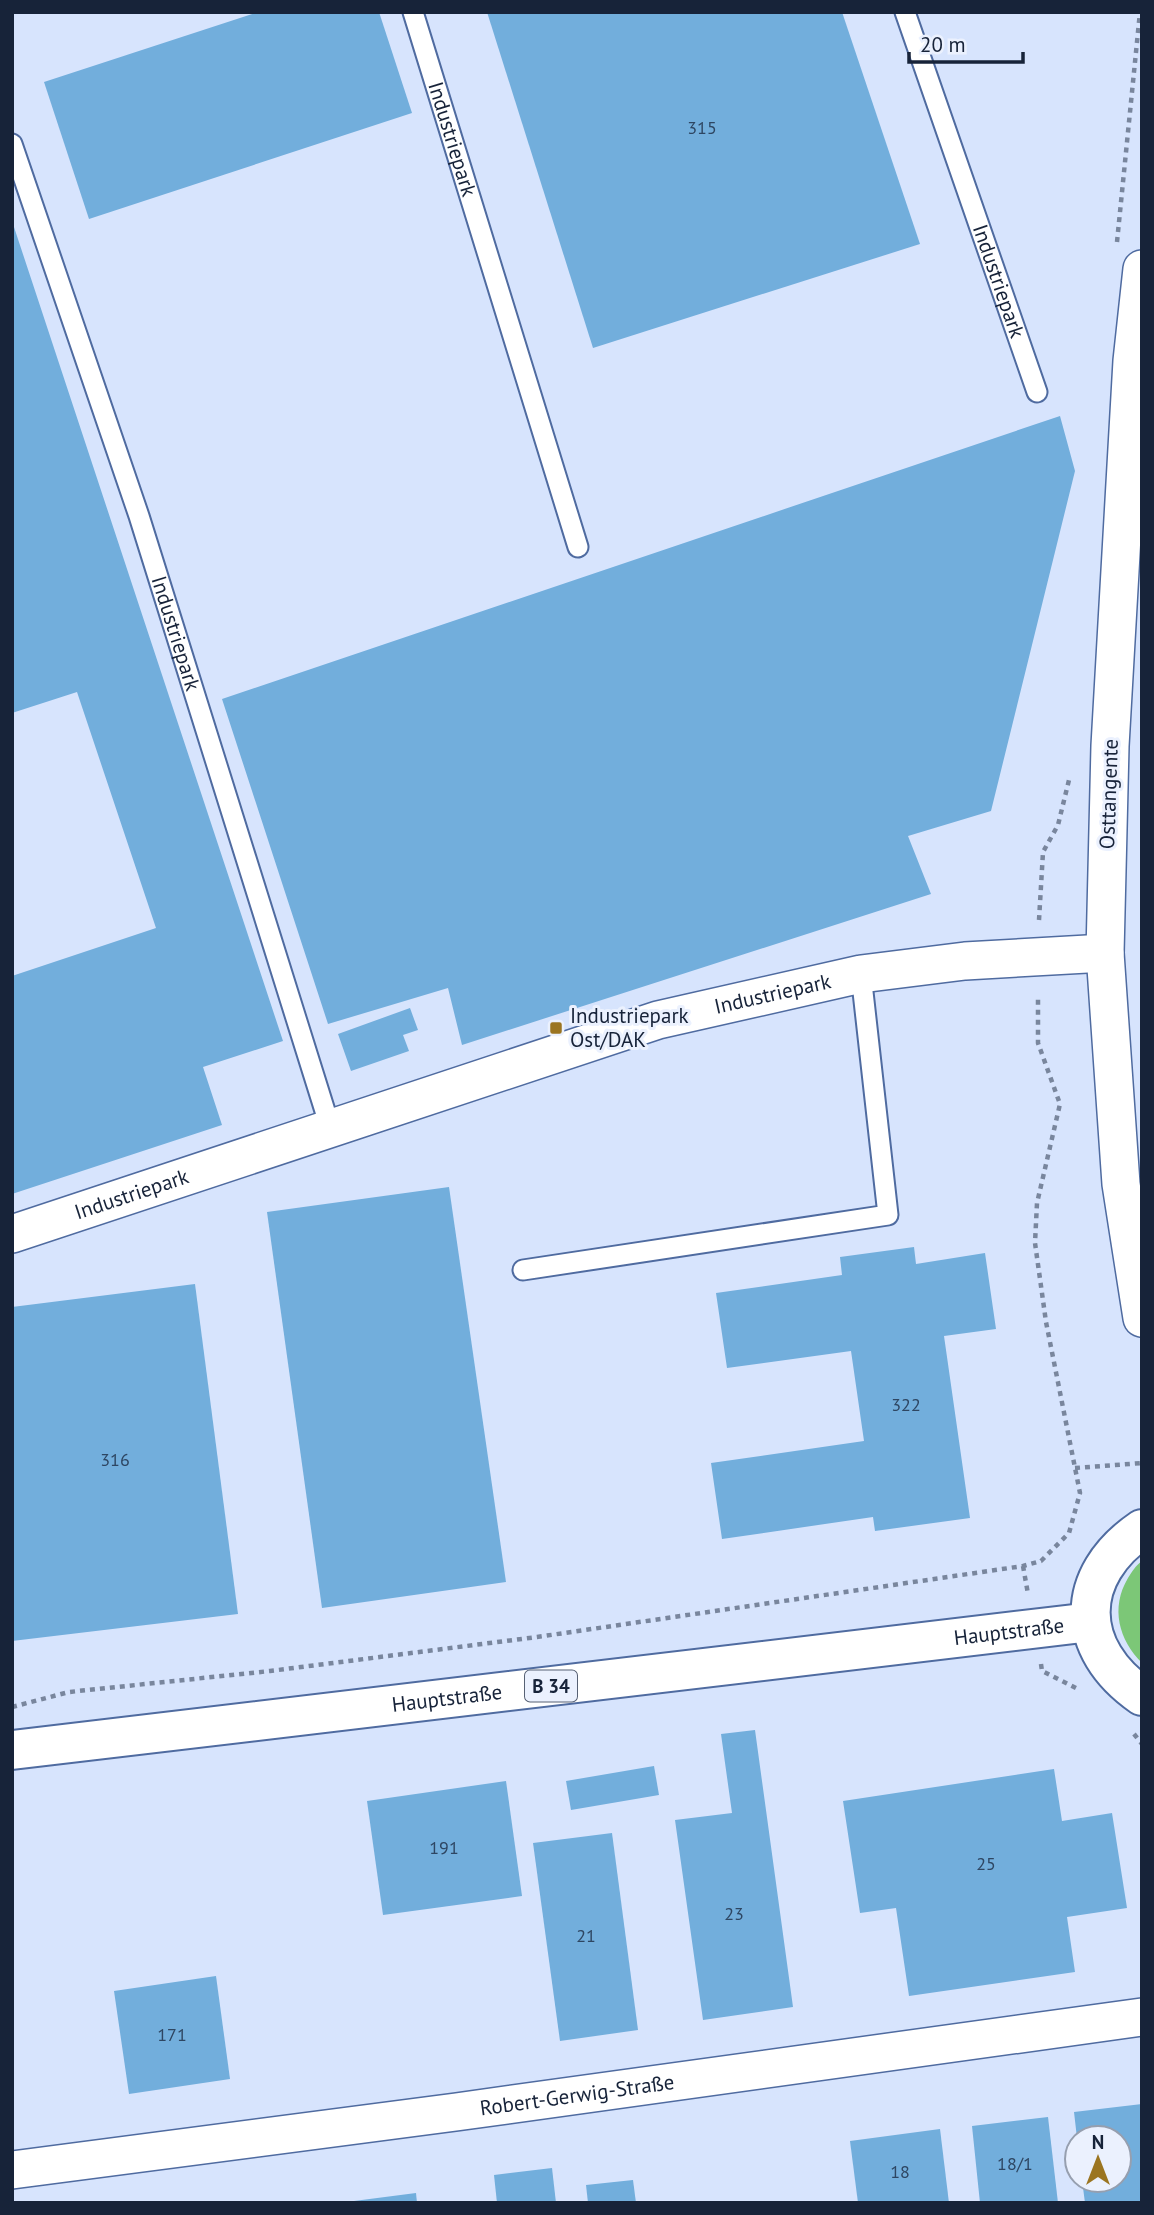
<svg xmlns="http://www.w3.org/2000/svg" width="1154" height="2215" viewBox="0 0 1154 2215" font-family="'PT Sans',sans-serif">
  <style>
    .green { fill: #7cc777 }
    .building { fill: #72aedc }
    .lines { fill: none; stroke-linecap: round; stroke-linejoin: round }
    .lane-casing { stroke: #4f6ba0; stroke-width: 23 }
    .street-casing { stroke: #4f6ba0; stroke-width: 40 }
    .primary-casing { stroke: #4f6ba0; stroke-width: 42 }
    .path { stroke: #79869d; stroke-width: 4.5; stroke-dasharray: 5 5; stroke-linecap: butt }
    .lane { stroke: #fff; stroke-width: 19 }
    .street { stroke: #fff; stroke-width: 37 }
    .primary { stroke: #fff; stroke-width: 38 }
    .poi-dot { fill: #9b7521; stroke: #ebf1fe; stroke-width: 2.5 }
    .labels { text-anchor: middle; stroke-width: 6; stroke-linejoin: round; paint-order: stroke }
    .number-label { font-size: 18px; fill: #2e4662 }
    .shield { fill: #ebf1fe; stroke: #576174; stroke-width: 2 }
    .shield-label { font-size: 19px; font-weight: bold; fill: #172339 }
    .street-label { font-size: 21px; fill: #172339; stroke: #ebf1fe }
    .poi-label { font-size: 21px; fill: #172339; stroke: #ebf1fe; text-anchor: start }
  </style>
  <rect width="100%" height="100%" fill="#d7e4fd"/>
  <path class="green" d="M1142 1561V1663C1119 1640 1110 1608 1128 1578 1132 1572 1135 1566 1142 1561Z"/>
  <g class="building">
    <path d="M258 12H379L412 113 89 219 44 82Z"/>
    <path d="M487 12H842L920 244 593 348Z"/>
    <path d="M13 224 283 1041 203 1067 222 1125 12 1194V976L156 928 77 692 12 713Z"/>
    <path d="M1060 416 1075 471 991 811 908 836 931 894 462 1045 448 988 328 1024 222 699Z"/>
    <path d="M410 1008 418 1030 403 1035 409 1051 351 1071 338 1034Z"/>
    <path d="M449 1187 506 1582 322 1608 267 1212Z"/>
    <path d="M914 1247 916 1264 985 1253 996 1329 944 1336 970 1518 875 1531 873 1517 722 1539 711 1463 864 1441 851 1351 727 1368 716 1293 842 1275 840 1257Z"/>
    <path d="M195 1284 238 1614 12 1641V1307Z"/>
    <path d="M755 1730 793 2007 703 2020 675 1820 732 1813 721 1734Z"/>
    <path d="M654 1766 659 1795 571 1810 566 1781Z"/>
    <path d="M1054 1769 1062 1821 1112 1813 1127 1908 1067 1917 1075 1972 909 1996 896 1908 860 1913 843 1801Z"/>
    <path d="M506 1781 522 1896 383 1915 367 1801Z"/>
    <path d="M612 1833 638 2030 560 2041 533 1843Z"/>
    <path d="M216 1976 230 2079 129 2094 114 1991Z"/>
    <path d="M1142 2104V2203H1085L1082 2180H1119V2138H1077L1074 2112Z"/>
    <path d="M1048 2117 1058 2203H980L972 2126Z"/>
    <path d="M940 2129 949 2203H858L850 2141Z"/>
    <path d="M552 2168 556 2203H497L494 2175Z"/>
    <path d="M633 2180 636 2203H588L586 2185Z"/>
    <path d="M416 2193 417 2203H354V2201Z"/>
  </g>
  <g class="lines">
    <defs>
      <g id="lane">
        <path id="s1" d="M413 12 578 547"/>
        <path id="s2" d="M905 12 1037 392"/>
        <path id="s3" d="M12 144 139 516 330 1127"/>
        <path d="M523 1270 888 1215 861 974"/>
      </g>
      <g id="street">
        <path d="M1142 269 1132 361 1110 746 1105 953 1121 1184 1142 1318"/>
        <path id="s4" d="M12 1234 658 1020 861 974 965 961 1105 953"/>
        <path id="s5" d="M12 2170 456 2112 1142 2017"/>
      </g>
      <g id="primary">
        <path d="M1142 1529C1073 1576 1074 1649 1142 1696"/>
        <path id="s6" d="M12 1750 1091 1622"/>
      </g>
    </defs>
    <use href="#lane" class="lane-casing"/>
    <use href="#street" class="street-casing"/>
    <use href="#primary" class="primary-casing"/>
    <g class="path">
      <path d="M1117 242 1140 12"/>
      <path d="M1039 920 1043 852 1058 825 1069 780"/>
      <path d="M1075 1468 1142 1463"/>
      <path d="M1023 1566 1028 1594"/>
      <path d="M1041 1664 1042 1671 1078 1689"/>
      <path d="M12 1707 69 1692 270 1671 537 1637 1023 1566 1041 1561 1069 1533 1080 1493 1046 1322 1035 1243 1037 1203 1060 1104 1038 1043V995"/>
      <path d="M1134 1734 1142 1744"/>
    </g>
    <use href="#lane" class="lane"/>
    <use href="#street" class="street"/>
    <use href="#primary" class="primary"/>
  </g>
  <rect class="poi-dot" x="549" y="1021" width="14" height="14" rx="3.5"/>
  <g class="labels">
    <g class="number-label">
      <text x="702" y="134">315</text>
      <text x="906" y="1411">322</text>
      <text x="115" y="1466">316</text>
      <text x="444" y="1854">191</text>
      <text x="986" y="1870">25</text>
      <text x="734" y="1920">23</text>
      <text x="586" y="1942">21</text>
      <text x="172" y="2041">171</text>
      <text x="1015" y="2170">18/1</text>
      <text x="900" y="2178">18</text>
    </g>
    <rect class="shield" x="525" y="1670.5" width="52" height="31" rx="5"/>
    <g class="shield-label">
      <text x="551" y="1693">B 34</text>
    </g>
    <g class="street-label">
      <text dy="7" stroke="none"><textPath href="#s1" startOffset="133">Industriepark</textPath></text>
      <text dy="7" stroke="none"><textPath href="#s2" startOffset="285">Industriepark</textPath></text>
      <text dy="7" stroke="none"><textPath href="#s3" startOffset="516">Industriepark</textPath></text>
      <text transform="translate(1109 794) rotate(-88)" y="7">Osttangente</text>
      <text dy="7" stroke="none"><textPath href="#s4" startOffset="798">Industriepark</textPath></text>
      <text dy="7" stroke="none"><textPath href="#s4" startOffset="126">Industriepark</textPath></text>
      <text dy="7" stroke="none"><textPath href="#s6" startOffset="1004">Hauptstraße</textPath></text>
      <text dy="7" stroke="none"><textPath href="#s6" startOffset="438">Hauptstraße</textPath></text>
      <text dy="7" stroke="none"><textPath href="#s5" startOffset="570">Robert-Gerwig-Straße</textPath></text>
    </g>
    <g class="poi-label">
      <text x="570" y="1023">Industriepark<tspan x="570" dy="24">Ost/DAK</tspan></text>
    </g>
  </g>
  <rect width="1154" height="2215" fill="none" stroke="#172339" stroke-width="28"/>
  <g transform="translate(1098 2159)"><circle r="33" fill="#ebf1fe" stroke="#969faf" stroke-width="2"/>
  <path d="M0-5L12 26L0 18L-12 26Z" fill="#9b7521"/>
  <text y="-10" font-size="19" font-weight="bold" text-anchor="middle" fill="#172339">N</text>
  </g>
  <path d="M909 52v10h114v-10" fill="none" stroke="#172339" stroke-width="3.5"/>
  <text x="920" y="52" font-size="21" fill="#172339" stroke="#ebf1fe" stroke-width="5" paint-order="stroke">20 m</text>
</svg>
